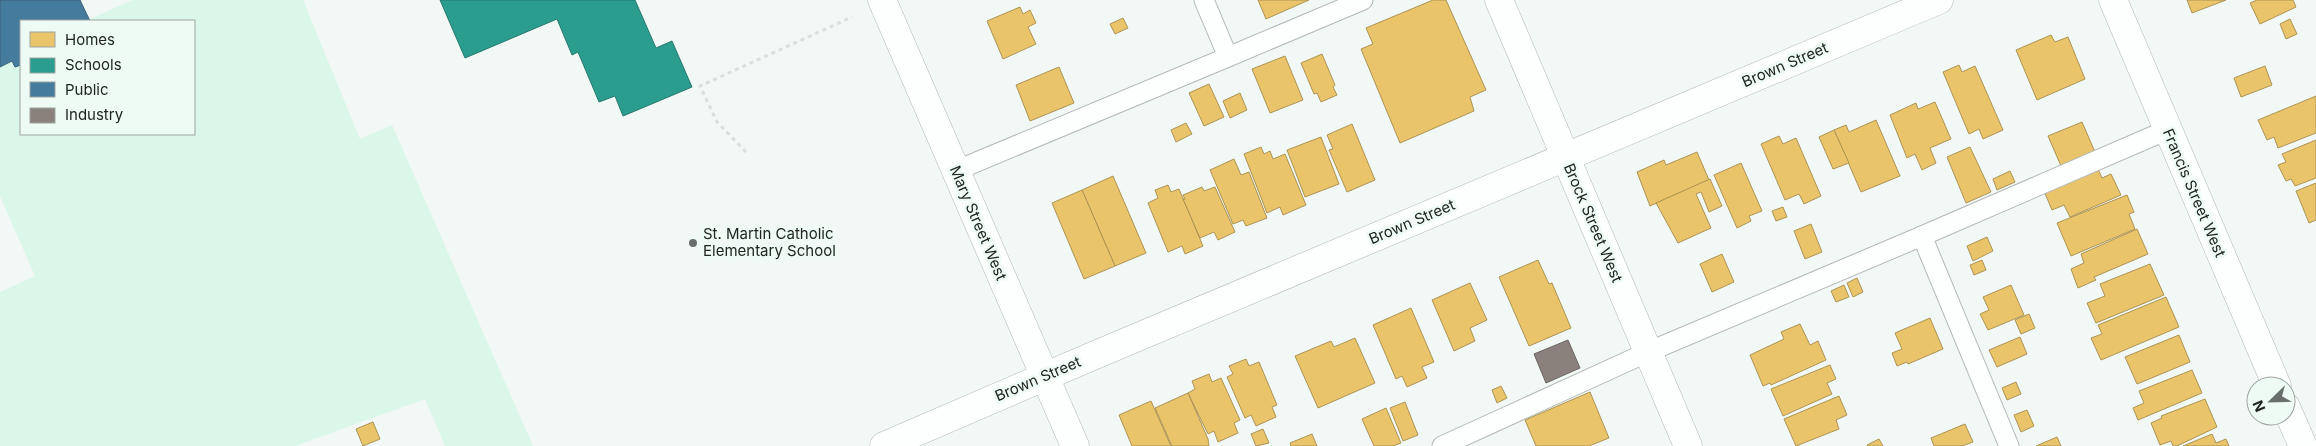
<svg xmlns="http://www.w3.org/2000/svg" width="2316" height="446" viewBox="0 0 2316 446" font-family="Inter,sans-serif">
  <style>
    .green { fill: #dbf7e9 }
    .homes { fill: #e9c46a; stroke: #ad9454 }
    .schools { fill: #2a9d8f; stroke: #27796e }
    .public { fill: #457b9d; stroke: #3a6178 }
    .industry { fill: #8a817c; stroke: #6a6561 }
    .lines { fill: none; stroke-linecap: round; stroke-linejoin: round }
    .lane-casing { stroke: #b4b9b7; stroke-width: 21 }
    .street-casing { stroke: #b4b9b7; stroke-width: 29 }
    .path { stroke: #dcdedd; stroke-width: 3; stroke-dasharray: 4 4; stroke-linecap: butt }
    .lane { stroke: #fdfefe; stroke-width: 19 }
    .street { stroke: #fdfefe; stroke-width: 28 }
    .poi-dot { fill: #696f6c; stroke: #eefbf5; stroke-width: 2 }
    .labels { text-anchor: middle; stroke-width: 5; stroke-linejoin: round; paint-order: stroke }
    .street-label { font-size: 15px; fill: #202522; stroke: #eefbf5 }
    .poi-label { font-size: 15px; fill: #202522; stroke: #eefbf5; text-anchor: start }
  </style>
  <rect width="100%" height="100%" fill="#f1f8f5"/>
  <path class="green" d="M132 0H303L360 139 392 125 533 446H445L425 399 295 446H0V292L35 276 0 196V60L21 51V134H194V21H86Z"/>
  <g class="homes">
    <path d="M1258 0H1309L1266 19Z"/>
    <path d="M1433 0H1446L1486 90 1470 97 1474 111 1400 143 1361 49 1373 44 1366 28Z"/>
    <path d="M2187 0H2226L2192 13Z"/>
    <path d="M2257 0H2293L2296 7 2260 24 2250 3Z"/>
    <path d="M1020 7 1023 14 1030 10 1036 23 1028 27 1036 44 1003 59 987 21Z"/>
    <path d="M1123 18 1128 28 1115 34 1110 24Z"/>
    <path d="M2290 19 2297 34 2286 39 2280 24Z"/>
    <path d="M2051 35 2055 42 2068 37 2085 79 2037 100 2016 50Z"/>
    <path d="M1322 54 1335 85 1333 87 1337 95 1321 102 1317 93 1314 94 1301 63Z"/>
    <path d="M1285 56 1303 100 1270 113 1252 69Z"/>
    <path d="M1959 65 1962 72 1975 66 2003 130 1983 139 1979 129 1969 134 1943 72Z"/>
    <path d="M2265 66 2272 85 2241 97 2234 78Z"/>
    <path d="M1059 67 1074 103 1030 121 1016 85Z"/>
    <path d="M1209 84 1224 117 1204 126 1189 93Z"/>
    <path d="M1240 93 1247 110 1230 118 1223 101Z"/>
    <path d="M2316 96V133L2278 148 2274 137 2267 140 2258 120Z"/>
    <path d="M1935 102 1951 139 1930 148 1936 163 1922 170 1915 154 1907 158 1890 115 1916 103 1918 109Z"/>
    <path d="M1876 120 1900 176 1861 192 1834 130 1846 125 1849 132Z"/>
    <path d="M2082 122 2095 152 2061 166 2048 136Z"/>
    <path d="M1186 123 1192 134 1176 142 1171 130Z"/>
    <path d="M1352 124 1375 180 1347 192 1329 150 1333 149 1327 135Z"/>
    <path d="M1834 130 1849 163 1833 169 1819 137Z"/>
    <path d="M1779 136 1783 144 1796 138 1821 196 1804 204 1799 194 1785 200 1761 144Z"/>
    <path d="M1321 137 1339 184 1305 197 1287 150Z"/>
    <path d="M2316 140V178L2295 186 2291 179 2286 181 2278 165 2286 162 2282 154Z"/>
    <path d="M1261 147 1264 154 1270 151 1273 159 1285 154 1306 205 1283 215 1280 207 1267 213 1244 154Z"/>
    <path d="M1970 147 1991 192 1966 203 1947 157Z"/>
    <path d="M1697 152 1709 180 1650 206 1637 172 1664 160 1666 165Z"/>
    <path d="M1234 159 1241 175 1249 172 1267 218 1246 226 1243 220 1233 224 1210 170Z"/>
    <path d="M1741 163 1762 211 1749 216 1751 221 1737 228 1714 175Z"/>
    <path d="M2097 167 2102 178 2111 174 2121 195 2070 217 2064 205 2052 210 2044 191Z"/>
    <path d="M2010 171 2015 182 1997 190 1993 179Z"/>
    <path d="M1113 176 1146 253 1115 266 1082 190Z"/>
    <path d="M1710 179 1722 206 1709 212 1701 192 1696 194 1711 228 1678 243 1656 203Z"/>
    <path d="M2316 183V220L2309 223 2296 191Z"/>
    <path d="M1168 185 1171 192 1179 189 1203 246 1185 254 1182 246 1168 252 1148 203 1158 198 1155 190Z"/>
    <path d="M1202 187 1204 191 1215 187 1235 232 1218 240 1214 232 1200 238 1183 199H1185L1183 195Z"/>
    <path d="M1082 190 1115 266 1084 279 1052 203Z"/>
    <path d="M2127 195 2134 212 2129 214 2135 229 2071 256 2057 223Z"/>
    <path d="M1783 207 1787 217 1776 221 1772 211Z"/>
    <path d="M1811 224 1822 252 1805 259 1794 231Z"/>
    <path d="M2137 229 2148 254 2094 277 2096 280 2078 288 2071 269 2084 263 2081 254Z"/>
    <path d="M1987 237 1993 251 1973 261 1967 246Z"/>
    <path d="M1722 254 1734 282 1712 292 1700 264Z"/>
    <path d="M1538 260 1549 284 1552 283 1571 328 1529 346 1499 277Z"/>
    <path d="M1982 260 1986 270 1974 275 1970 265Z"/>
    <path d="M2150 264 2164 295 2096 323 2087 303 2105 296 2100 284Z"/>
    <path d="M1857 278 1863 292 1853 297 1847 283Z"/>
    <path d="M1470 283 1487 320 1470 328 1475 341 1454 351 1432 300Z"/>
    <path d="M1844 285 1849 297 1836 302 1831 291Z"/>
    <path d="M2011 285 2024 315 1988 330 1980 314 1989 310 1983 297Z"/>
    <path d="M2166 297 2179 327 2101 360 2091 338 2102 334 2098 325Z"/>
    <path d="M1411 308 1434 362 1422 367 1427 378 1407 387 1402 376 1396 379 1373 325Z"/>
    <path d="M2029 314 2035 328 2021 334 2015 320Z"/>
    <path d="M1930 318 1943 349 1908 364 1907 362 1897 366 1892 353 1902 349 1895 333Z"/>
    <path d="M1800 324 1810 345 1818 341 1826 360 1771 385 1770 383 1763 386 1750 355 1784 339 1781 332Z"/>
    <path d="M2179 335 2190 362 2137 384 2125 357Z"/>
    <path d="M2020 337 2027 354 1997 367 1989 350Z"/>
    <path d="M1355 338 1375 383 1318 408 1295 356 1331 341 1334 347Z"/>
    <path d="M1246 359 1249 366 1259 362 1277 405 1272 407 1276 417 1256 426 1251 415 1245 418 1227 377 1233 374 1229 366Z"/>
    <path d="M1830 365 1836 379 1827 383 1832 394 1783 416 1771 389Z"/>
    <path d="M2192 370 2202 393 2138 420 2133 408 2144 403 2139 391Z"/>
    <path d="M1209 374 1212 382 1221 378 1240 420 1234 423 1238 433 1218 442 1214 431 1208 434 1188 393 1195 389 1192 381Z"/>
    <path d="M2016 382 2021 394 2007 400 2002 388Z"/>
    <path d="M1501 386 1507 398 1497 403 1492 390Z"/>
    <path d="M1590 392 1609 438 1589 446H1536L1525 420Z"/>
    <path d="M1188 393 1208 439 1209 446H1172L1155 408Z"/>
    <path d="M1839 396 1847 415 1836 420 1839 429 1796 446 1784 419Z"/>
    <path d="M2205 399 2217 427 2177 446H2173L2171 441 2160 445 2151 423 2162 418 2161 416Z"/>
    <path d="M1151 401 1171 446H1132L1119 415Z"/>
    <path d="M1405 402 1418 435 1403 441 1390 408Z"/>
    <path d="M1386 408 1401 443 1393 446H1374L1362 419Z"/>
    <path d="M2027 410 2034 426 2021 432 2014 415Z"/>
    <path d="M373 422 380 439 363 446 356 429Z"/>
    <path d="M1965 424 1973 442 1962 446H1934L1931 438Z"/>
    <path d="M1263 429 1269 443 1256 446 1251 434Z"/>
    <path d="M1312 434 1317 446H1291L1290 443Z"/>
    <path d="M2212 434 2216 443 2226 439 2229 446H2183Z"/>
    <path d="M2057 437 2061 446H2036Z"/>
    <path d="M1879 439 1883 446H1868L1867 445Z"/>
  </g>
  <path class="schools" d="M440 0H635L656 48 672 41 692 87 623 116 615 96 599 102 578 52 572 55 557 19 465 58Z"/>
  <path class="public" d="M0 0H80L90 21H21V65L15 67 12 61 0 67Z"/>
  <path class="industry" d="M1568 340 1580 368 1546 383 1534 354Z"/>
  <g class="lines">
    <defs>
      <g id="lane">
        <path d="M1228 57 1363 0"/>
        <path d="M955 171 1228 57 1204 0"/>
        <path d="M1922 236 2167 130"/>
        <path d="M1442 446 1648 352 1922 236 2009 446"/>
      </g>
      <g id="street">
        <path d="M882 0 1075 446"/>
        <path d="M1499 0 1688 446"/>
        <path d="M2113 0 2277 386"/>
        <path d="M2286 407 2303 446"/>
        <path d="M884 446 1088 358 1939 0"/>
      </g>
    </defs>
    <use href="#lane" class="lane-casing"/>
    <use href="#street" class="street-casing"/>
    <path class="path" d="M746 152 717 122 700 86 852 17"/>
    <use href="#lane" class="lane"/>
    <use href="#street" class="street"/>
  </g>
  <circle class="poi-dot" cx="693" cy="243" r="5"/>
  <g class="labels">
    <g class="street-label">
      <text transform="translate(1785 65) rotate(-23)" y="5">Brown Street</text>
      <text transform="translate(2194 193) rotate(67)" y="5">Francis Street West</text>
      <text transform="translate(1412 222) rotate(-23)" y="5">Brown Street</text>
      <text transform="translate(978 223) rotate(67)" y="5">Mary Street West</text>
      <text transform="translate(1593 223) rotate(67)" y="5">Brock Street West</text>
      <text transform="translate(1038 379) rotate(-23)" y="5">Brown Street</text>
    </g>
    <g class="poi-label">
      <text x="703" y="239">St. Martin Catholic<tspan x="703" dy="17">Elementary School</tspan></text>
    </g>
  </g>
  <rect x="20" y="20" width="175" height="115" fill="#eefbf5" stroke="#9ca5a1"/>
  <rect x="30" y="32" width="25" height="15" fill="#e9c46a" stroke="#9ca5a1"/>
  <text x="65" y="45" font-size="15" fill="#202522">Homes</text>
  <rect x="30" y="58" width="25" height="15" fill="#2a9d8f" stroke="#9ca5a1"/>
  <text x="65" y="70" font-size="15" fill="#202522">Schools</text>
  <rect x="30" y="82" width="25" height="15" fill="#457b9d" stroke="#9ca5a1"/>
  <text x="65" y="95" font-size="15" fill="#202522">Public</text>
  <rect x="30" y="108" width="25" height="15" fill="#8a817c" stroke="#9ca5a1"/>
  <text x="65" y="120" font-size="15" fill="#202522">Industry</text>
  <g transform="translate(2271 401) rotate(247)"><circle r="24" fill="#eefbf5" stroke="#9ca5a1"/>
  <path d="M0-4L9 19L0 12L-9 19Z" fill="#696f6c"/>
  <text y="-8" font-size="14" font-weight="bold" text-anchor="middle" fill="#202522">N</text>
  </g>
</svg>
